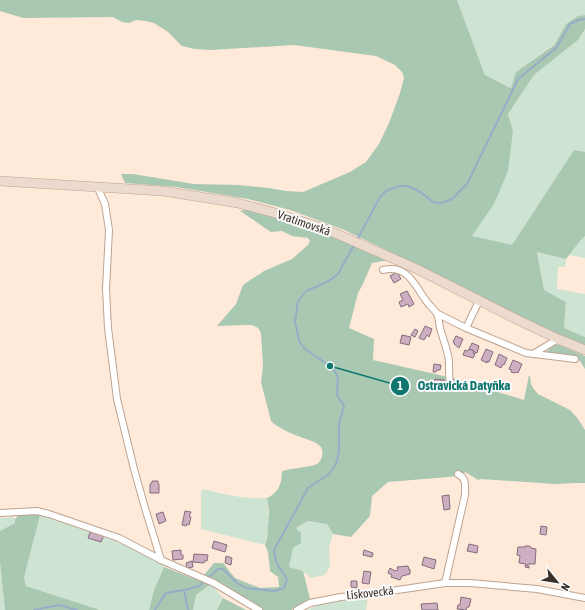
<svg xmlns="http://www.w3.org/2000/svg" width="585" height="610" viewBox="0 0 585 610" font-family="'Asap Condensed',sans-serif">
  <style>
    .green { fill: #cde4d3 }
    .forest { fill: #a9c8b2 }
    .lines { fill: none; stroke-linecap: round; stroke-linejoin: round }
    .stream { stroke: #96adc7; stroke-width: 2 }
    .building { fill: #ccb0c1; stroke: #866c7d }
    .minor-casing { stroke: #bda491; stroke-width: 8 }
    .secondary-casing { stroke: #bda491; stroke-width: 10 }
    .minor { stroke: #fff; stroke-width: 6 }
    .secondary { stroke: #ecdace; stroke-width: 9 }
    .labels { text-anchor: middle; stroke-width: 4; stroke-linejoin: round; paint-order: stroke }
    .street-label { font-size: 12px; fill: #392f27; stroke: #fbfbfb }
    .leader { fill: none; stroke: #0f766e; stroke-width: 1.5 }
    .callout-dot { fill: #0f766e; stroke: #fbfbfb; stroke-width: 1.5 }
    .mark-label { font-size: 12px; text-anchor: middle; font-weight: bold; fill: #fff }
    .callout-label { font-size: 13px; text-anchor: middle; font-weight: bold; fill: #0f766e; stroke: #fbfbfb; stroke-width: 4; stroke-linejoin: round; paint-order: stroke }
  </style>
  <rect width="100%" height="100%" fill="#ffe9d9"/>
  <g class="green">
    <path d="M457 0H585V15L578 16 566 24 554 44 516 72 512 88 485 75Z"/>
    <path d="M585 29V152L574 150 512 245 471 237 494 204 513 131 508 114 534 75 578 40Z"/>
    <path d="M585 236V258L569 255 580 241Z"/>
    <path d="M537 252 566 259 565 267H558L557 289 585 294V337L564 328 566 302 544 290Z"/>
    <path d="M203 489C224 494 245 500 267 498 269 514 269 530 265 545L201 529V492Z"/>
    <path d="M40 515 118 542 162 563 164 567 154 590 149 610H100L26 586 24 578Z"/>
    <path d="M13 517 15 519V523L0 531V518Z"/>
    <path d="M309 521 327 524 333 534 329 547 330 566 325 575 311 578 303 571 289 567 296 528Z"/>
    <path d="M0 562 5 610H0Z"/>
    <path d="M211 584 223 598 217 610H193L196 595Z"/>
    <path d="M368 597 366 610H307L325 602Z"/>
  </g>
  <g class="forest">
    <path d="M0 0H457L485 75 511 88 516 72 554 45 566 24 578 16 585 15V29L578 40 534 75 508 114 513 131 508 171 494 204 472 236 512 245 574 150 585 152V236L580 241 566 259 537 252 544 290 566 302 564 328 585 337V345L560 335 523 318 422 267 342 229 290 210 248 199 176 187 125 183 121 174H133L194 184 239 185 269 188 286 191 303 192 350 172 366 162 379 144 389 123 400 93 404 78 402 72 395 65 376 56 294 45 210 50 195 49 182 46 168 32 154 23 146 21 136 20 129 23 122 22 113 17 23 18 0 11Z"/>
    <path d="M248 209 287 220 325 234 389 260 372 263 363 284 358 293 349 328 374 339 373 360 453 378 524 400 529 375 530 376 531 384 533 388 538 394 570 410 578 419 585 430V483H575L555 484 481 479 478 480 465 472 460 476 388 482 372 496 370 516 351 537 333 534 327 524 308 521 296 528 301 533V543L293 548 289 567 303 571 310 599 291 610H263L204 575 214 563H223L235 578 260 588 279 587 278 577 270 571 268 552 265 545 267 538 268 526 269 511 267 498C278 493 282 484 282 472L283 471C291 468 312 467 317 464 322 461 324 452 321 447 316 441 305 439 298 436 292 434 275 426 271 421L261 382 263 366 261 334 260 331 258 328 252 325H245L217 326 236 304 243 285 264 271 292 259 308 245 310 241 308 238 292 236 282 231 271 232 240 211Z"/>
    <path d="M554 345H560L585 356V369L580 361 577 359 548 353 547 351Z"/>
    <path d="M19 515H40L24 578 26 586 100 610H5L0 562V531L15 523V519Z"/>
    <path d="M164 567 192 578 211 584 196 595 193 610H149L154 590Z"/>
    <path d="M223 598 244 609 246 610H217Z"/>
  </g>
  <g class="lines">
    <g class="stream">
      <path d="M357 240 380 197 386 191 399 186H407L419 191 433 202 441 203 452 199 467 184 518 79 557 47 570 24 578 20 585 19"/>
      <path d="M184 590 188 610"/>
      <path d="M34 610 59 605 77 610"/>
      <path d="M155 610 166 593 184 590 199 586 218 569H223L237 583 246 588 275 591 284 588 287 579 276 562 274 550 308 488 329 474 336 464 339 452V424L344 406 337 395 338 379 335 371 330 366 305 349 299 341 295 321 298 301 306 291 329 281 338 274 354 245"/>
    </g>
  </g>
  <g class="building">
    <path d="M397 272 401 279 394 283 390 276Z"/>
    <path d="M407 291 414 304 409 307 408 304 401 307 399 302 403 300 400 294Z"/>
    <path d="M425 326 432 329 429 337 427 335 424 340 419 338Z"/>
    <path d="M415 329 418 331 415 337 411 335Z"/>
    <path d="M402 335 411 337 409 345 400 343Z"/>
    <path d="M456 336 463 339 459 348 454 344V342H453Z"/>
    <path d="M472 343 479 346 477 353 476 352 475 354 473 353 474 351 469 349Z"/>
    <path d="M469 349 474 351 473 353 475 354 473 358 463 355 465 350 468 351Z"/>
    <path d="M486 349 493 352 489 362 487 361V363L481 360Z"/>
    <path d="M499 354 507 358 504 365 503 364 501 368 495 365Z"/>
    <path d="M513 360 522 364 518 373 516 372 515 373 511 372 512 370 509 369Z"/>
    <path d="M434 364 441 365 440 370H437L436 372H433Z"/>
    <path d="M435 379 444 380 443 384 434 383Z"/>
    <path d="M152 481H158V484H159V493H150V484L152 483Z"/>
    <path d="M449 495 450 509 444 510 442 496Z"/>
    <path d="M185 511 191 512 189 516 191 517 189 525 187 524 186 526 182 525Z"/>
    <path d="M163 512 166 521 159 524 156 514Z"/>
    <path d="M541 526 547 527 546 535 540 534Z"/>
    <path d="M91 530 104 535 101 542 88 538Z"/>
    <path d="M214 541 227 545 225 552 212 548Z"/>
    <path d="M469 544 478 546 477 553 467 551Z"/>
    <path d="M525 546H529L531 547V548L536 549 535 564H528L527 566H529V568L525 567 526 564 519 563 520 556 517 555V554L518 547H525Z"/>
    <path d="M181 550V555H183V559L173 560 172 551Z"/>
    <path d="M364 550 373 553 372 557 363 555Z"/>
    <path d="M194 554 208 555 207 561H204V563L193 562Z"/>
    <path d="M226 556 232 558 231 565 225 563Z"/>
    <path d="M424 557 436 560 434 569 422 565Z"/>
    <path d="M192 561 193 567 187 568 186 563Z"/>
    <path d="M408 566 409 570 410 569V574L402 576 400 580 391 577 392 575 388 573 390 568 395 571 398 570 397 567Z"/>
    <path d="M364 571 371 572 369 584 362 583Z"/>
    <path d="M351 581H357V588L351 587Z"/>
    <path d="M461 597 471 599 469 607H467L466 610 457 609 458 605H460Z"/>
    <path d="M437 603 438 610H422L421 604Z"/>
  </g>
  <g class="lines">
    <defs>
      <g id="minor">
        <path d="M97 186 105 204 109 230 106 289 108 328 117 399 134 469 145 508 161 560"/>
        <path d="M383 270C408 264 415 286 427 302 430 306 437 312 438 316 439 320 439 324 440 328 443 339 448 351 449 361 449 370 449 378 450 386"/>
        <path d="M438 314 466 328 526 353 575 359"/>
        <path d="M466 328 479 301"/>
        <path d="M533 354 558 339"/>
        <path d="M0 513 37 511 49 514 119 538 161 560 214 583 259 610"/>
        <path d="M445 583 465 495C465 487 467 478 458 474"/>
        <path d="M297 610 310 603 341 597 377 593 445 583H470L537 589 585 598"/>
      </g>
      <path id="secondary" d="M0 181 163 191 238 203 279 214 326 229 417 269 518 320 558 339 585 350"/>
    </defs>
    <use href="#minor" class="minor-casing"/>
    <use href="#secondary" class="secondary-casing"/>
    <use href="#minor" class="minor"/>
    <use href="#secondary" class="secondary"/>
  </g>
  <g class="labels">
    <g class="street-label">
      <text transform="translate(304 223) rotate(19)" y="4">Vratimovská</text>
      <text transform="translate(370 593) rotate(-6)" y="4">Lískovecká</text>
    </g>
  </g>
  <path class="leader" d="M330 366L400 386"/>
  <g class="callout-dot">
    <circle cx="330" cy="366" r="4"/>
    <circle cx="400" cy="386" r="10"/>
  </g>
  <g class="mark-label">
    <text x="400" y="390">1</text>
  </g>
  <g class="callout-label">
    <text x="464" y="390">Ostravická Datyňka</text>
  </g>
  <g transform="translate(557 582) rotate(120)" stroke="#fbfbfb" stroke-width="3" paint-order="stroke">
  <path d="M0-3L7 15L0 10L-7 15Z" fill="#392f27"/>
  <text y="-6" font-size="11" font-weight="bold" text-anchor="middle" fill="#392f27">N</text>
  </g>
</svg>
